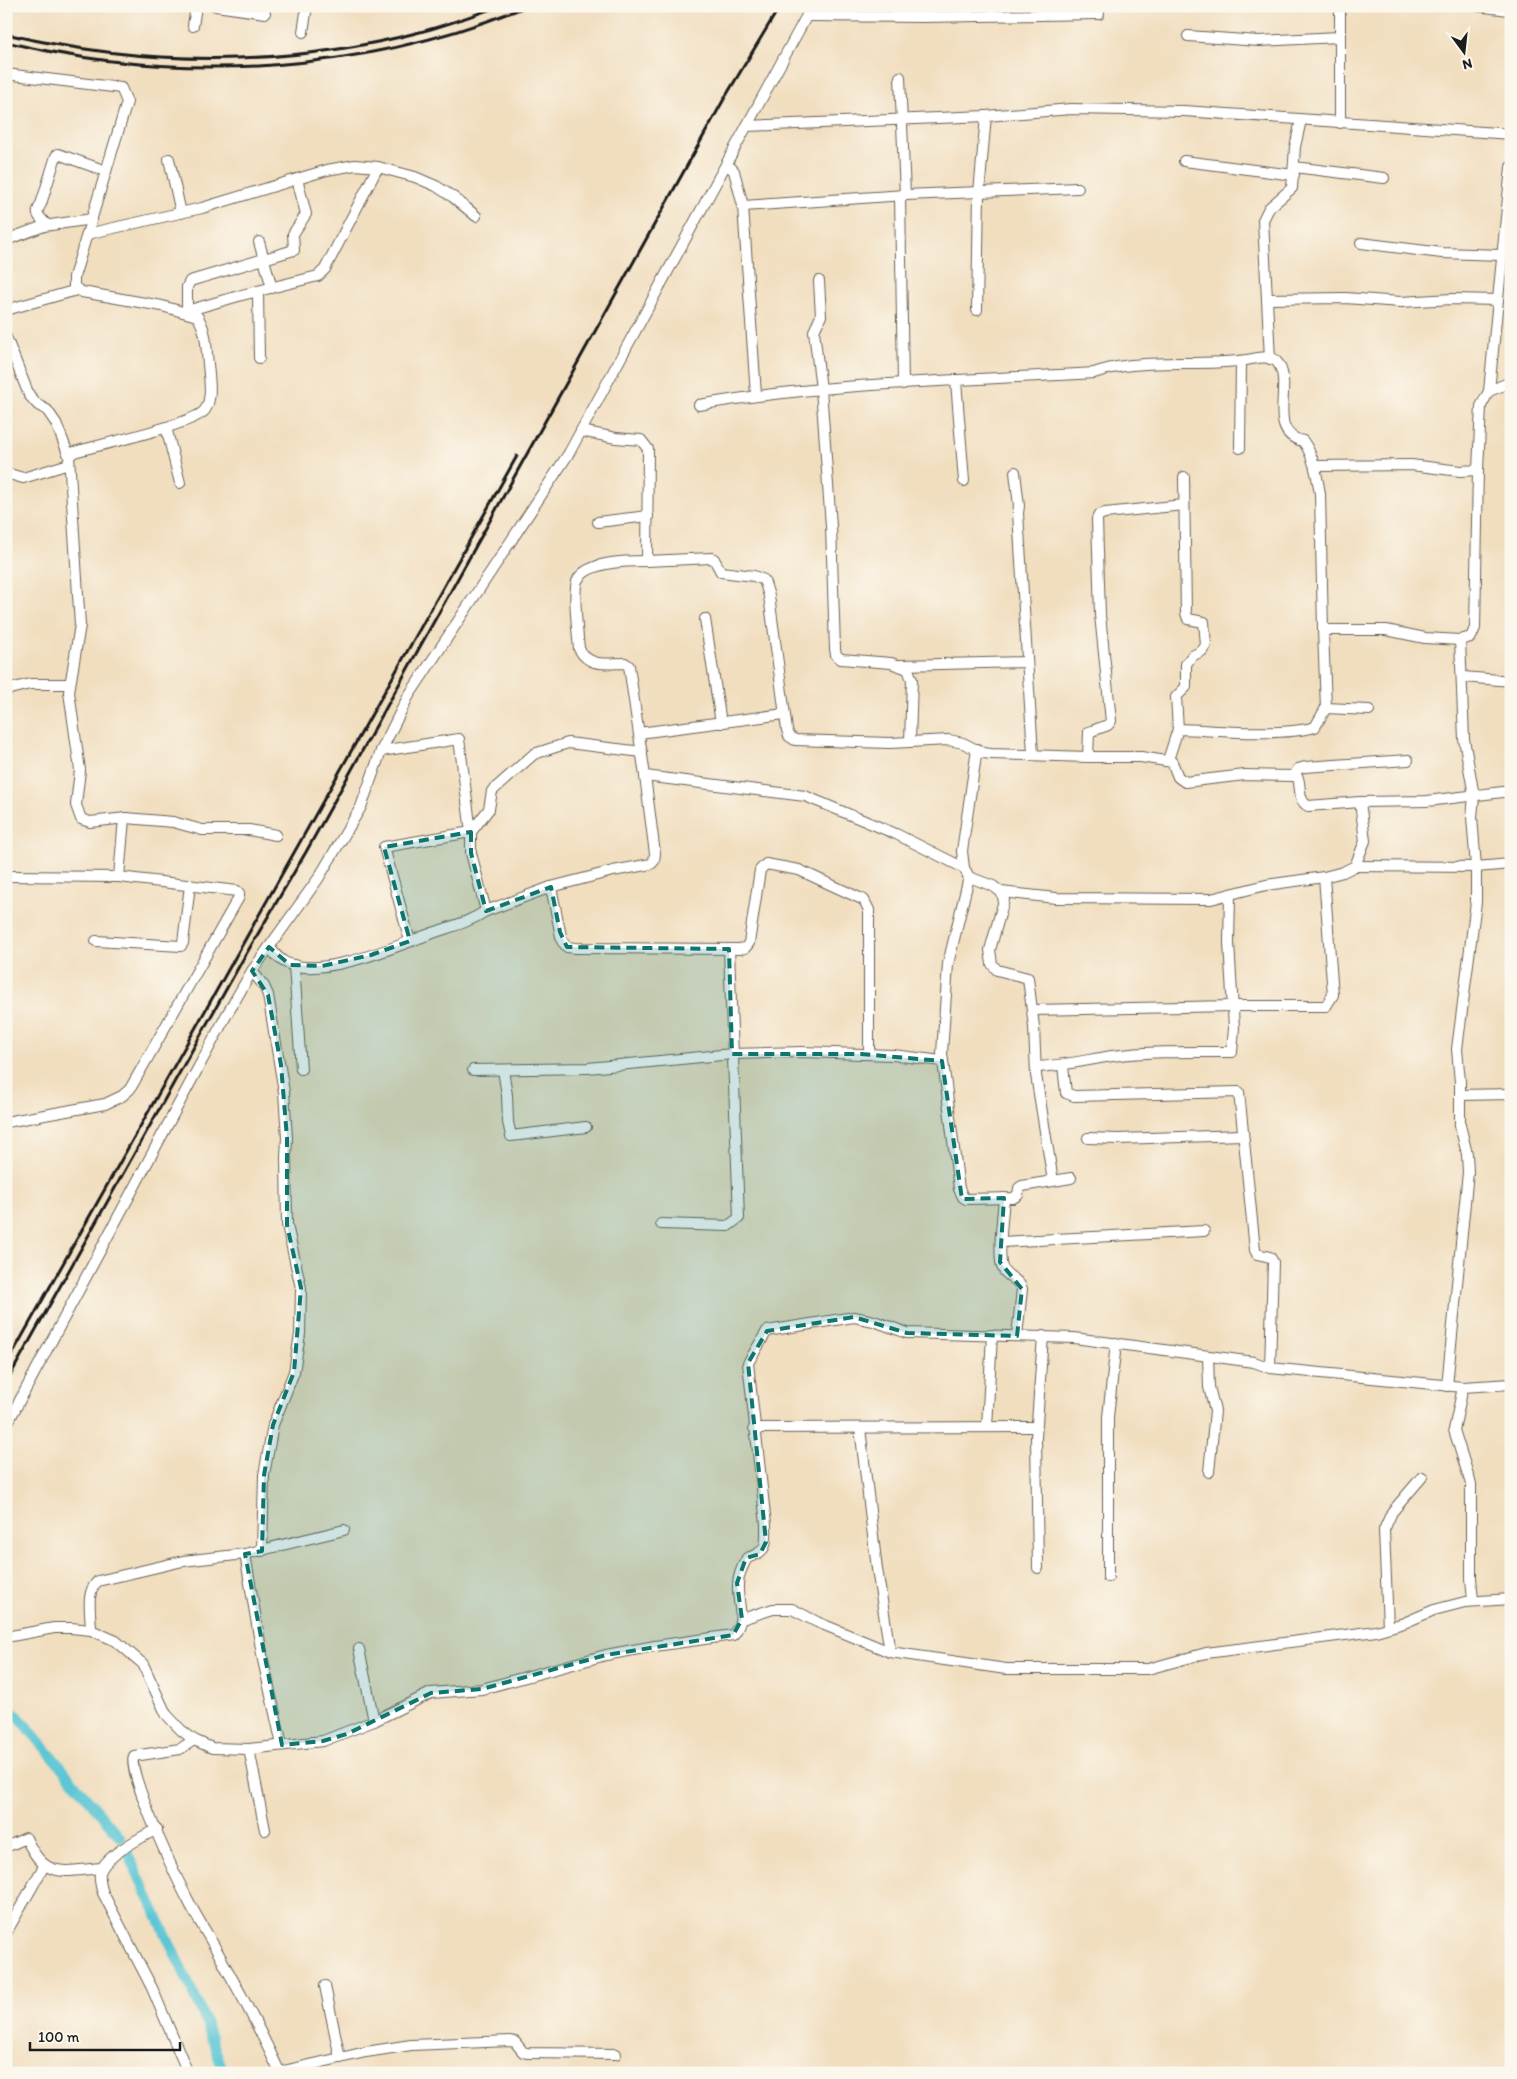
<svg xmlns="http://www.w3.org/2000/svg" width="1517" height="2079" viewBox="0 0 1517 2079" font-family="Itim,sans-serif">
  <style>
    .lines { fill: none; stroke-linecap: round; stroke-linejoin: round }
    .canal { stroke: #5bc6d4; stroke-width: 10 }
    .minor-casing { stroke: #676055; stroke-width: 12 }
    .minor { stroke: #fff; stroke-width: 10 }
    .rail { stroke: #1c1c1c; stroke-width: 3 }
    .marked { fill: #0f766e; fill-opacity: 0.2; stroke: #0f766e; stroke-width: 4; stroke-dasharray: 10 6; stroke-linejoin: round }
  </style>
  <rect width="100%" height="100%" fill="#fbf7ec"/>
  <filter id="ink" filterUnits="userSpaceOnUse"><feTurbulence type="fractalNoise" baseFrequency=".02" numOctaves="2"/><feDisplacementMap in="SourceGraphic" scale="10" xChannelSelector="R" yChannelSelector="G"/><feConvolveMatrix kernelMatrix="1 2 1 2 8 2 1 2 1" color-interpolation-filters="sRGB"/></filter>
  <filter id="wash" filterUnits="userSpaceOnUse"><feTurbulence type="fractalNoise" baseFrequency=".0096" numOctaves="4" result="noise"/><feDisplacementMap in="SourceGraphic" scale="20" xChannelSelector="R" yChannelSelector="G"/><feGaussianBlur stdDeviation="1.12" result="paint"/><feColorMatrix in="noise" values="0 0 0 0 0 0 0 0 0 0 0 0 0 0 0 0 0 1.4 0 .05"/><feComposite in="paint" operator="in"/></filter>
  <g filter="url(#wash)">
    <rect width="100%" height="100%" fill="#f1debf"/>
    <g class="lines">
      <g class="canal">
        <path d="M6 1707 18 1716 120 1837"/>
        <path d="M129 1856 201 2010 224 2073"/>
      </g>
    </g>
  </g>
  <g filter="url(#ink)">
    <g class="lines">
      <defs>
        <g id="minor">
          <path d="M216 6 265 13"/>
          <path d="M1477 6 1509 10"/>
          <path d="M807 16 923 17 1099 14"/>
          <path d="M193 26 196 6"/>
          <path d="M303 32 307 6"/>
          <path d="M1188 36 1259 41 1339 37"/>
          <path d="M6 74 121 88 127 102 74 277V287L82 292 162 306 197 316C207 330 206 348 208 364 209 378 213 398 205 410 195 424 95 446 74 452L69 456 80 625 69 692 80 770 76 805 81 819 90 822 126 818 173 822 202 830H249L276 835"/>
          <path d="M900 77 905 195"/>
          <path d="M1340 123V6"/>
          <path d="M747 126 986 116 1071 109 1184 111 1511 134"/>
          <path d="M169 159 181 213"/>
          <path d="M1184 161 1294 175"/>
          <path d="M727 164 734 171 743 206 756 395"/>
          <path d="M1294 167 1384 178"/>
          <path d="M900 196 903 384"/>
          <path d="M743 206 905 195 1078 188"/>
          <path d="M47 225C39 216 34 215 41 204L56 156 58 154 106 171"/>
          <path d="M87 234 202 208 327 170 355 165 378 167 415 177 436 186 453 197 476 216"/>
          <path d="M6 240 44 226 92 219"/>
          <path d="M259 242 272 288"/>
          <path d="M1361 243 1442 253 1502 255"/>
          <path d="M819 281 821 316 814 331 821 389 831 526 835 649 836 655 841 659 891 663 908 669 912 680 910 741"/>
          <path d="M258 292 259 358"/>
          <path d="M1267 299 1345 298 1401 302 1452 299 1498 300"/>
          <path d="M6 310 77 290"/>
          <path d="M977 310 979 193 986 116"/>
          <path d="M187 311V287L190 281 294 250 293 234 306 214 297 179"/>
          <path d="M183 312 242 295 318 276 325 269 378 167"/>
          <path d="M6 337 29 395 38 405 47 410 56 423 69 456"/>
          <path d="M1270 359 1263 220 1269 208 1292 188 1295 147 1301 120"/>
          <path d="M956 381 964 481"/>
          <path d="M1489 391 1511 167"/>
          <path d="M699 405C829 382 962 381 1094 373 1103 370 1114 367 1124 366 1164 360 1206 366 1246 360 1255 359 1269 354 1276 361 1296 381 1264 433 1303 441 1314 456 1317 476 1320 494L1323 630H1386L1425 638 1460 640 1464 739 1474 796 1472 817 1476 867V902L1457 1049 1460 1082V1125L1467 1154 1468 1172 1447 1386"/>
          <path d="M166 427 180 483"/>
          <path d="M581 431 616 438 641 440 648 449 647 561 712 558 714 559 721 572 754 576 764 580 769 596 787 730 789 736 795 740 890 743 949 740 963 743 983 753 991 754 1088 757H1141L1172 762 1178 777 1185 782 1245 775 1294 776 1298 778C1301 788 1298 801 1308 806L1360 802 1427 801 1511 791"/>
          <path d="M1240 448 1241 361"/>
          <path d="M1315 466 1411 465 1460 471 1478 470 1481 406 1489 391 1511 382"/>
          <path d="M1015 472 1019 506 1018 513 1033 754"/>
          <path d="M6 473 23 478 69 464"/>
          <path d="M598 522 648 516"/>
          <path d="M647 561C629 561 589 561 578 579 572 589 578 635 579 649 590 668 606 663 625 663L629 666 645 776 805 796 896 834 964 868"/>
          <path d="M705 619 721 723"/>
          <path d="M1460 640 1471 637 1475 628 1478 470"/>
          <path d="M900 665 1027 662"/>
          <path d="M1463 677 1511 681"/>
          <path d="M6 690 30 684H70"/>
          <path d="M1326 708 1369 710"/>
          <path d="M1178 729C1217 730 1279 737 1315 727L1326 708 1323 630"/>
          <path d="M639 733 784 714"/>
          <path d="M977 749 962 851 964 868 969 877 993 886 1001 892 1004 900 990 950 992 964 997 970 1028 978 1034 1027 1036 1075 1053 1181 1071 1178"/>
          <path d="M381 751 459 739 471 832V853L486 911 551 887 613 871 651 864 654 861 655 854 645 776"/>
          <path d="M1088 757 1089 732 1108 725 1111 721 1100 615 1097 519 1099 515 1105 513 1184 505"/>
          <path d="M1168 760 1178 729 1176 697 1186 687V664L1192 656 1202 651 1206 645 1204 622 1188 619 1186 613 1184 477"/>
          <path d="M1294 776 1298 769 1305 767 1408 760"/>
          <path d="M1355 866 1476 867 1511 864"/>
          <path d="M6 876 119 877"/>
          <path d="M969 877 948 964 942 1053 959 1189 963 1197 966 1199 1013 1198 1018 1195 1019 1188 1022 1186 1053 1181"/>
          <path d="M551 887 562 941 567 947 576 948 739 949 745 948 749 943 760 870 766 864 799 870 864 900 869 910V1054"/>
          <path d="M1001 892 1056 898 1211 899 1266 885 1324 877 1343 872 1355 866 1365 841 1360 802"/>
          <path d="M96 941 181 946 183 943 190 885"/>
          <path d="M410 941 384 847 471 832 489 809 492 791 534 754 568 743 642 752"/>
          <path d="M269 947C275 954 280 961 289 964 325 977 394 947 430 934 451 926 466 924 486 911"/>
          <path d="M294 965 301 1069"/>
          <path d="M252 971 264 986 268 995 284 1092 287 1138 286 1157 287 1225 301 1288 300 1334 294 1372 273 1425 264 1475 262 1551"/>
          <path d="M1033 1010 1233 1006H1326L1333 995 1324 877"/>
          <path d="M1063 1066 1066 1093 1074 1096 1239 1092 1255 1250 1257 1254 1270 1257 1273 1262 1270 1368"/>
          <path d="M1036 1067C1062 1066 1086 1060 1112 1056 1152 1051 1192 1052 1232 1052L1234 1028 1229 943 1230 894"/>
          <path d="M473 1070 588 1068 732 1054 802 1052 893 1055 942 1061"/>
          <path d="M503 1070 507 1095 508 1122 511 1136 586 1127"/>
          <path d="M1460 1095 1511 1094"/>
          <path d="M6 1122 105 1104 122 1096 130 1089 239 897V893L237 891 119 877 124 818"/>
          <path d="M1088 1138 1118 1139 1243 1135"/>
          <path d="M1004 1198C1003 1212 997 1260 1003 1269 1008 1278 1019 1279 1022 1289L1017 1336"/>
          <path d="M661 1224 728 1226 739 1218 729 949"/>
          <path d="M1001 1242 1204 1231"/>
          <path d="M1208 1356 1209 1387 1215 1411 1209 1472"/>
          <path d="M1463 1387 1454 1430 1471 1484V1578L1473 1600"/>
          <path d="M6 1426 226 1016 252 971 318 879 361 807 381 751 408 697 569 453 812 6"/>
          <path d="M987 1427 992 1335"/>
          <path d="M754 1428 1036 1427"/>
          <path d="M860 1428 877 1569 890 1652 1006 1669H1148L1206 1653 1376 1631 1404 1623 1434 1610 1465 1602 1511 1599"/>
          <path d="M1038 1568 1036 1438 1043 1336"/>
          <path d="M1108 1577V1417L1116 1343"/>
          <path d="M742 1619 773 1609H792L817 1622 890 1652"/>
          <path d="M1388 1627 1384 1530 1392 1512 1422 1477"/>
          <path d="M91 1630C91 1614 85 1592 98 1581L183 1561 245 1554"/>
          <path d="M6 1637 54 1628H71L91 1630 116 1641 143 1664 166 1714 181 1730 194 1740 212 1748 249 1749 323 1741 374 1721 431 1693 482 1689 606 1655 655 1646 733 1635C747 1619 737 1604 738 1585 738 1577 743 1565 747 1558 769 1551 766 1544 766 1524L748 1363 767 1331 854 1317 874 1321 907 1333 1074 1338 1254 1362 1270 1368 1463 1387 1511 1384"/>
          <path d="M359 1649 374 1721"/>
          <path d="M194 1740 180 1749 134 1756C125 1769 178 1881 188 1900 199 1922 213 1942 224 1964 244 1999 263 2036 280 2073"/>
          <path d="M282 1745 263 1660 245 1554 344 1530"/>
          <path d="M249 1749 265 1830"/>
          <path d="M157 1829C142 1837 104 1856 100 1873 99 1880 101 1887 103 1893L152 1988 188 2073"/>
          <path d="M6 1847 26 1838C45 1880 62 1871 102 1868"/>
          <path d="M6 1933 44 1866"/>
          <path d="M325 1986 340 2058"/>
          <path d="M279 2072 366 2052 411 2045 511 2041 515 2042 523 2052 527 2053 616 2054"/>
        </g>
      </defs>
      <use href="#minor" class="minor-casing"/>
      <use href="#minor" class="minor"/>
      <g class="rail">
        <path d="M6 34C142 66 285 68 420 32 448 25 473 15 500 6"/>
        <path d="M6 42C177 84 364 74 527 6"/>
        <path d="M6 1365 517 456"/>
        <path d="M6 1383 242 961 306 852 724 99 780 6"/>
      </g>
    </g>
  </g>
  <path class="marked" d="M471 832V853L486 911 551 887 560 932 567 947 729 949 732 1054H861L942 1061 962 1199 1004 1198 1000 1262 1022 1289 1017 1336 907 1333 854 1317 767 1331 748 1363 766 1542 760 1554 746 1558 737 1583 742 1619 733 1635 606 1655 482 1689 431 1693 347 1734 323 1741 282 1745 245 1554 262 1551 264 1475 273 1425 294 1372 301 1288 287 1225V1138L281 1065 268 995 252 971 269 947 290 965 322 966 371 955 410 941 384 847Z"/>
  <rect width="1517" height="2079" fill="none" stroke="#fbf7ec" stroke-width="25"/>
  <g transform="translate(1464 52) rotate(165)" stroke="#fbf7ec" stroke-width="4" paint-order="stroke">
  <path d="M0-4L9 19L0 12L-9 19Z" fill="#1c1c1c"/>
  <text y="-8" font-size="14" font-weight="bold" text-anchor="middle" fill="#1c1c1c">N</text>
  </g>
  <path d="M30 2042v8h150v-8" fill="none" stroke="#1c1c1c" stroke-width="2.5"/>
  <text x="38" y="2042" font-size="15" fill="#1c1c1c" stroke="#fbf7ec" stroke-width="4" paint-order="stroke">100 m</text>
</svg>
